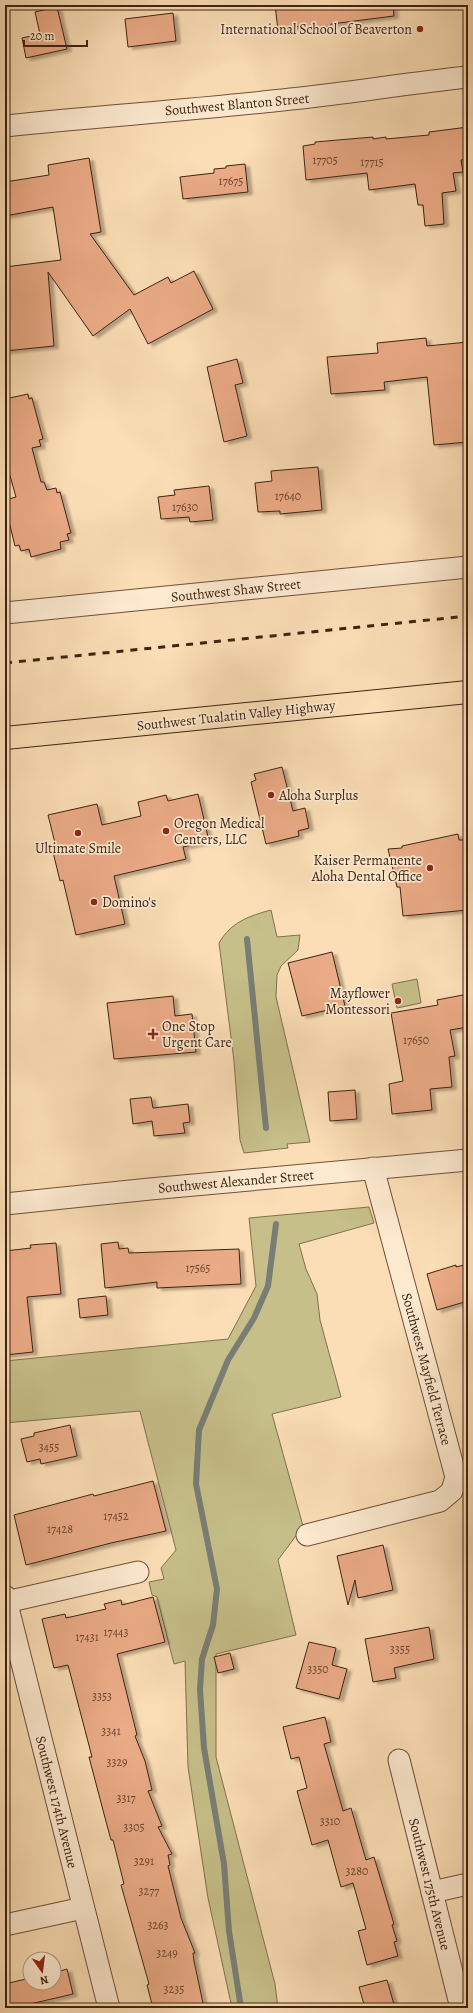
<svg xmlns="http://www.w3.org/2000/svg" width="473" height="2013" viewBox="0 0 473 2013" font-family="Alegreya,serif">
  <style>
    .green { fill: #c6bf89; stroke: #82704e }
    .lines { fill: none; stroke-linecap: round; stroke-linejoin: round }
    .stream { stroke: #797e75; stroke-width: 6 }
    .building { fill: #ebab87; stroke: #3e2213; filter: url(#shadow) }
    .minor-casing { stroke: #6e513c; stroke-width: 23 }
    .major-casing { stroke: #3e2213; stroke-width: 24 }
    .minor { stroke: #fdead0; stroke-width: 21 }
    .major { stroke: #fcdeb6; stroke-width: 22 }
    .rail { stroke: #3e2213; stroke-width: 3; stroke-dasharray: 7 7; stroke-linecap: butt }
    .poi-dot { fill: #8f2418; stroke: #fdead0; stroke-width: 1.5 }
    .labels { text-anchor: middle; stroke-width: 3.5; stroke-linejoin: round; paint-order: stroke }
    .number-label { font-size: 12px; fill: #694430 }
    .poi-label { font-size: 14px; fill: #3e2213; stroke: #fdead0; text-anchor: start }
    .street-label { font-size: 14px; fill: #3e2213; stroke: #fdead0 }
  </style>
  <defs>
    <filter id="shadow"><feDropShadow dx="4.5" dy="2.5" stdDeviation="1" flood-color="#0004"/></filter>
  </defs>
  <rect width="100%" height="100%" fill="#fcdeb6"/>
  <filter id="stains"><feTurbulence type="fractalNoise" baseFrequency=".005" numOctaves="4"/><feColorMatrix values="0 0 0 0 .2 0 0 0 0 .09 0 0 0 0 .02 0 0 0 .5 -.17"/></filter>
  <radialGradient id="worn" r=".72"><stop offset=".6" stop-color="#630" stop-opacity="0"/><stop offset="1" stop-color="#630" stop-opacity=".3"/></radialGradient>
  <g class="green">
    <path d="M271 910 277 937 300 935 298 950 281 966 277 975 276 997 310 1142 287 1144 288 1148 244 1153 240 1140 234 1061 219 943C231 922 249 916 271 910Z"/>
    <path d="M417 979 421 1003 397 1008 392 984Z"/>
    <path d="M369 1207 374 1223 299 1244 306 1269 317 1294 320 1320 341 1397 272 1414 303 1526 300 1527 301 1529 278 1560 296 1635 216 1654V1757L275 1984 278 2008H232L208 1898 188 1767 185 1661 174 1664 157 1597 152 1595 149 1582 164 1579 161 1568 176 1550 140 1411 5 1423V1361L228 1339 256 1286 249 1218Z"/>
  </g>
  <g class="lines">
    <g class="stream">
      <path d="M247 939 266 1128"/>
      <path d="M241 2008 229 1931 224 1864 204 1748 200 1689 202 1659 213 1625 217 1589 196 1484 199 1430 228 1360 254 1318 268 1286 276 1224"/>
    </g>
  </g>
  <g class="building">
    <path d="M275 5H393L394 16 331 24V26L302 30 301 26 278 30Z"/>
    <path d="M57 7 67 49 26 58 22 38 40 34 35 12Z"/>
    <path d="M173 13 176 41 128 47 125 19Z"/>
    <path d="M468 127V159L461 160 463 172 453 173 456 191 442 193 444 224 425 226 423 205H418L415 184 369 190 367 173 306 180 303 146 315 144V142L373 137V139L386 137V139L429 135V132Z"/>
    <path d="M89 158 101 232 90 234 134 295 168 277 171 283 194 271 213 309 148 344 130 309 93 336 48 272 54 346 5 351V267L61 260 53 207 5 216V182L49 175 48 165Z"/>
    <path d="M245 164 248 192 183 199 180 177 214 173V169L226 168V166Z"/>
    <path d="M426 338 427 346 468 342V442L434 445 427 377 384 382 385 390 331 394 327 357 378 353 377 343Z"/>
    <path d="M237 359 243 383 235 385 247 436 224 442 207 367Z"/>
    <path d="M28 394 29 399 32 398 43 439 39 440 41 446 32 448 41 482H44L47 490 56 488 57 493 60 492 71 533 67 534 69 540 60 542 61 549 31 557 29 549 21 551 19 545 15 546 5 505V500L16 497 5 458V399Z"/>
    <path d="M318 467 322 510 280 514V511L258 512 255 483 272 481 271 471Z"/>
    <path d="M209 486 213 520 190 522 189 517 161 519 158 497 175 495 174 490Z"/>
    <path d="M282 767 293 811 305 808 309 828 298 831 299 836 266 844 251 782 256 780 254 774Z"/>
    <path d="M198 794 209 841 183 847 186 859 114 876 125 924 76 935 63 880 60 881 53 852 57 851 48 815 97 804 102 825 141 816 138 802 166 795 168 801Z"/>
    <path d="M458 834 459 840H468V910L403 916 400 887H397L388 849 402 848V846Z"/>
    <path d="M332 952 345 1006 302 1016 288 963Z"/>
    <path d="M468 994V1027L450 1030 455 1056 449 1057 452 1087 430 1089 432 1110 392 1114 389 1084 403 1081 391 1013 438 1005 437 1000Z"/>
    <path d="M173 996 175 1016 192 1014 196 1052 114 1059 107 1003Z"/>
    <path d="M355 1090 357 1119 330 1121 328 1092Z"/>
    <path d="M151 1097 153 1108 188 1104 190 1122 183 1123 185 1133 154 1136 152 1121 133 1124 130 1099Z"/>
    <path d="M118 1242 119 1249 128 1248 129 1253 239 1249 241 1284 157 1288V1282L105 1288 101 1244Z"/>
    <path d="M56 1243 61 1294 27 1297 33 1352 5 1355V1251L31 1248 30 1245Z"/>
    <path d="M468 1264V1301L437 1310 427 1274 456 1265V1267Z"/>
    <path d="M106 1296 108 1315 80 1318 78 1299Z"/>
    <path d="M70 1425 77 1456 41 1464 40 1459 27 1462 21 1439 34 1436V1433Z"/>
    <path d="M153 1481 166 1531 111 1543 26 1565 14 1515 93 1494 94 1496Z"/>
    <path d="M383 1545 393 1590 358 1598 355 1580 348 1605 337 1556Z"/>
    <path d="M153 1597 165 1642 117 1654 137 1735 135 1736 145 1761 152 1790 148 1791 162 1826 158 1827 172 1854 168 1855 170 1865 168 1866 181 1918 195 1953H193L194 1961 204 2008H153L147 1985 149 1984 121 1885 124 1884 113 1840H111L104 1814 89 1757H92L68 1665 54 1668 42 1619 65 1614 66 1618 106 1609 104 1604 121 1600 122 1605Z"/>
    <path d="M429 1627 434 1659 394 1668 396 1678 373 1682 365 1639Z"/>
    <path d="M309 1642 336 1648 332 1665 347 1669 339 1699 296 1688Z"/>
    <path d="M230 1653 234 1669 218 1673 214 1657Z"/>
    <path d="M325 1717 331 1742 324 1744 343 1811 351 1808 366 1860 374 1857 394 1924 392 1925 397 1941 394 1942 398 1956 367 1965 358 1931 366 1929 353 1883 341 1887 328 1840 312 1845 297 1791 307 1788 299 1757 291 1759 283 1727Z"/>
    <path d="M67 1969 73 1994 13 2008H5V1984L30 1978V1983H54V1973Z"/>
    <path d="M387 1980 395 2008H365L359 1987Z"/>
  </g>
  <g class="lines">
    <defs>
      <g id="minor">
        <path d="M5 126C100 116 196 110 291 99 350 93 409 83 468 77"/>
        <path d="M5 613 468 567"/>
        <path d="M5 1204 150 1189 468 1160"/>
        <path d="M307 1535 440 1501 452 1491 456 1477 373 1168"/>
        <path d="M5 1596 109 2008"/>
        <path d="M6 1602 138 1572"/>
        <path d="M399 1760 461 2008"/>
        <path d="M432 1892 468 1884"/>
        <path d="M5 1925 83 1908"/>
      </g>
      <path id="major" d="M5 738 468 692"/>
    </defs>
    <use href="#minor" class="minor-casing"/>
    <use href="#major" class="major-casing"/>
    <use href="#minor" class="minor"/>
    <use href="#major" class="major"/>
    <path class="rail" d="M5 663 468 616"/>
  </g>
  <g class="poi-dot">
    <circle cx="420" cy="29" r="4"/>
    <circle cx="271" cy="795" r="4"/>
    <circle cx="166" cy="831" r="4"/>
    <circle cx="78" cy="833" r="4"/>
    <circle cx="430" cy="868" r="4"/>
    <circle cx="94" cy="902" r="4"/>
    <circle cx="398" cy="1001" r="4"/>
    <path d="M151 1028h4v4h4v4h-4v4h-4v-4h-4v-4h4z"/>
  </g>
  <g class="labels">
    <g class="number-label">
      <text x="325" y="164">17705</text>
      <text x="372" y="166">17715</text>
      <text x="231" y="185">17675</text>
      <text x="288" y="500">17640</text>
      <text x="185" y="511">17630</text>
      <text x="416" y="1044">17650</text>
      <text x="198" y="1272">17565</text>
      <text x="49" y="1451">3455</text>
      <text x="116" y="1520">17452</text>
      <text x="60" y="1533">17428</text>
      <text x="116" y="1636">17443</text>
      <text x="87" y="1641">17431</text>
      <text x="400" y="1653">3355</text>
      <text x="318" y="1673">3350</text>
      <text x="102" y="1700">3353</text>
      <text x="111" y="1735">3341</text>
      <text x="117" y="1766">3329</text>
      <text x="126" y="1802">3317</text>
      <text x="330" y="1825">3310</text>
      <text x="134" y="1831">3305</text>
      <text x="144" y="1865">3291</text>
      <text x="357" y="1875">3280</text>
      <text x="149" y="1895">3277</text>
      <text x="158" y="1929">3263</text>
      <text x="167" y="1957">3249</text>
      <text x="174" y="1993">3235</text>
    </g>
    <g class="poi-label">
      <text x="412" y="34" text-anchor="end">International School of Beaverton</text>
      <text x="279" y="800">Aloha Surplus</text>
      <text x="174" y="828">Oregon Medical<tspan x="174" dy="16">Centers, LLC</tspan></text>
      <text x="78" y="853" text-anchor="middle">Ultimate Smile</text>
      <text x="422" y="865" text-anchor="end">Kaiser Permanente<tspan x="422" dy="16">Aloha Dental Office</tspan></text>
      <text x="102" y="907">Domino's</text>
      <text x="390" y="998" text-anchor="end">Mayflower<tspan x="390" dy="16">Montessori</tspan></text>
      <text x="162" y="1031">One Stop<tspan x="162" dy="16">Urgent Care</tspan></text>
    </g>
    <g class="street-label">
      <text transform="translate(237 104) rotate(-5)" y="5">Southwest Blanton Street</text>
      <text transform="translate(236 590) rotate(-6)" y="5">Southwest Shaw Street</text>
      <text transform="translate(236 715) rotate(-6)" y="5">Southwest Tualatin Valley Highway</text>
      <text transform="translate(236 1181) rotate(-5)" y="5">Southwest Alexander Street</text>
      <text transform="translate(427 1369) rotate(75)" y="5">Southwest Mayfield Terrace</text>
      <text transform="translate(57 1802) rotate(76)" y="5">Southwest 174th Avenue</text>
      <text transform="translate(430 1884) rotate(76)" y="5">Southwest 175th Avenue</text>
    </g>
  </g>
  <rect width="473" height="2013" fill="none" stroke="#fcdeb6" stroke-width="20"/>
  <rect x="6" y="6" width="461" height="2001" fill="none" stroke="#3e2213" stroke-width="2"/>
  <rect x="10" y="10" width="453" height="1993" fill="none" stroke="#3e2213"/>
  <g transform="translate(42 1971) rotate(166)"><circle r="19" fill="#fdead0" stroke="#b19a84"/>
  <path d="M0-3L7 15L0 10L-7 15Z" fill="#8f2418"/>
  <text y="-6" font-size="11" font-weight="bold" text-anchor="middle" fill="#3e2213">N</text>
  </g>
  <path d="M24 40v6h63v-6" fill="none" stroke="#3e2213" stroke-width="2"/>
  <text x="30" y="40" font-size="12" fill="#3e2213" stroke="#fdead0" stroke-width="3" paint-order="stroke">20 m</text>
  <rect width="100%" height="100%" filter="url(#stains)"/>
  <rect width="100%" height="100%" fill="url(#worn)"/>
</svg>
